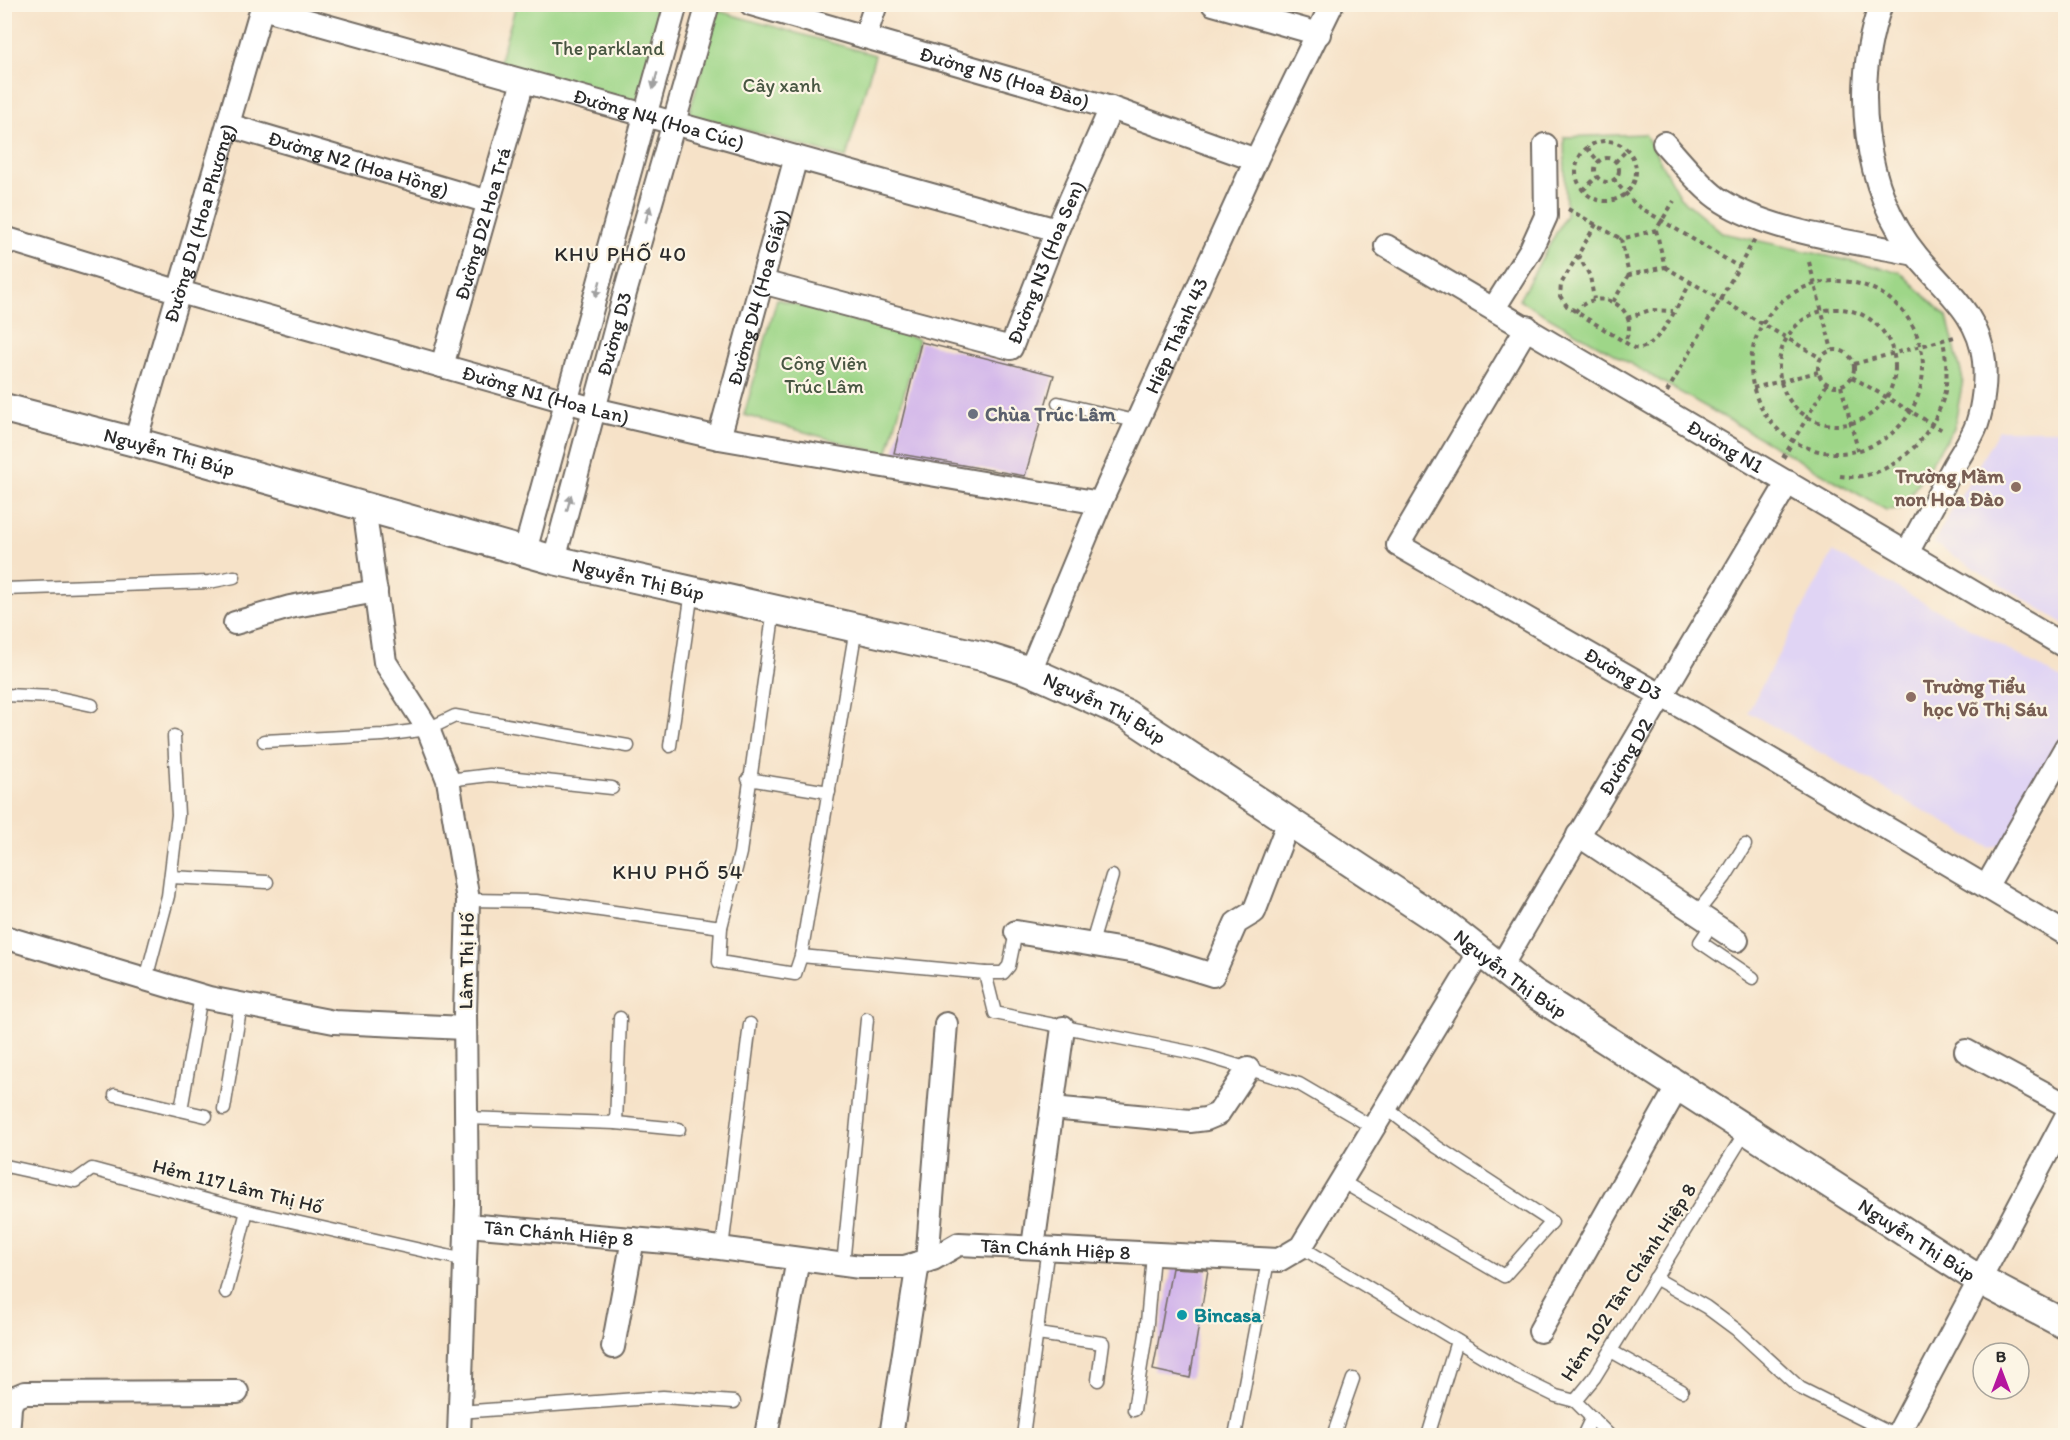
<svg xmlns="http://www.w3.org/2000/svg" width="2070" height="1440" viewBox="0 0 2070 1440" font-family="Itim,sans-serif">
  <style>
    .built { fill: #e0d4f4 }
    .green { fill: #9ed688; stroke: #64805a; stroke-width: 1.5 }
    .building { fill: #cfb1eb }
    .lines { fill: none; stroke-linecap: round; stroke-linejoin: round }
    .service-casing { stroke: #726b62; stroke-width: 15 }
    .minor-casing { stroke: #726b62; stroke-width: 26 }
    .tertiary-casing { stroke: #726b62; stroke-width: 32 }
    .path { stroke: #726b62; stroke-width: 4; stroke-dasharray: 4.5 4.5; stroke-linecap: butt }
    .service { stroke: #fff; stroke-width: 12 }
    .minor { stroke: #fff; stroke-width: 22 }
    .tertiary { stroke: #fff; stroke-width: 28 }
    .oneway { fill: #a0a0a0 }
    .worship-dot { fill: #6b7280; stroke: #fcf5e5; stroke-width: 2 }
    .education-dot { fill: #8d6e63; stroke: #fcf5e5; stroke-width: 2 }
    .culture-dot { fill: #0f9aa8; stroke: #fcf5e5; stroke-width: 2 }
    .labels { text-anchor: middle; stroke-width: 4.5; stroke-linejoin: round; paint-order: stroke }
    .park-label { font-size: 20px; fill: #485642; stroke: #fcf5e5 }
    .street-label { font-size: 20px; fill: #2b2b2b; stroke: #fcf5e5 }
    .worship-label { font-size: 20px; font-weight: bold; fill: #5b616d; stroke: #fcf5e5; text-anchor: start }
    .education-label { font-size: 20px; font-weight: bold; fill: #785e54; stroke: #fcf5e5; text-anchor: end }
    .culture-label { font-size: 20px; font-weight: bold; fill: #0d838f; stroke: #fcf5e5; text-anchor: start }
    .neighbourhood-label { font-size: 21px; letter-spacing: 1.5px; fill: #2b2b2b; stroke: #fcf5e5 }
  </style>
  <rect width="100%" height="100%" fill="#fcf5e5"/>
  <filter id="ink" filterUnits="userSpaceOnUse"><feTurbulence type="fractalNoise" baseFrequency=".0167" numOctaves="2"/><feDisplacementMap in="SourceGraphic" scale="12" xChannelSelector="R" yChannelSelector="G"/><feConvolveMatrix kernelMatrix="1 2 1 2 8 2 1 2 1" color-interpolation-filters="sRGB"/></filter>
  <filter id="wash" filterUnits="userSpaceOnUse"><feTurbulence type="fractalNoise" baseFrequency=".008" numOctaves="4" result="noise"/><feDisplacementMap in="SourceGraphic" scale="24" xChannelSelector="R" yChannelSelector="G"/><feGaussianBlur stdDeviation="1.35" result="paint"/><feColorMatrix in="noise" values="0 0 0 0 0 0 0 0 0 0 0 0 0 0 0 0 0 1.4 0 .05"/><feComposite in="paint" operator="in"/></filter>
  <g filter="url(#wash)">
    <rect width="100%" height="100%" fill="#f6e2c8"/>
    <g class="built">
      <path d="M1999 430H2065V624L1933 543Z"/>
      <path d="M1833 552 2065 681V734L2005 843 1990 848 1748 712Z"/>
    </g>
    <g class="green">
      <path d="M516 5H665L637 102 499 63Z"/>
      <path d="M718 11 875 55 846 158 689 114Z"/>
      <path d="M1645 134 1680 197 1723 233 1900 272 1947 317 1963 380 1954 428 1901 509 1886 510 1519 300 1566 215 1564 137Z"/>
      <path d="M777 299 919 339 887 455 744 415Z"/>
    </g>
    <g id="blocks">
      <g class="building">
        <path d="M921 342 1054 375 1025 476 894 453Z"/>
        <path d="M1172 1268 1208 1270 1190 1378 1153 1370Z"/>
      </g>
    </g>
  </g>
  <g filter="url(#ink)">
    <use href="#blocks" fill-opacity="0" stroke="#726b62" stroke-width="1.5"/>
    <g class="lines">
      <defs>
        <g id="service">
          <path d="M1058 403 1139 422"/>
          <path d="M4 589 209 582 234 577"/>
          <path d="M4 695 54 697 92 705"/>
          <path d="M264 741 383 735 428 729 455 716 628 746"/>
          <path d="M670 746 692 591"/>
          <path d="M748 779 829 792"/>
          <path d="M448 780 490 775 612 788"/>
          <path d="M171 877 267 882"/>
          <path d="M468 900 536 901 721 927 740 853 774 609"/>
          <path d="M1696 914 1725 877 1745 845"/>
          <path d="M1712 924 1700 942 1753 978"/>
          <path d="M721 927 719 962 795 974 801 956 856 628"/>
          <path d="M1092 943 1112 876"/>
          <path d="M801 956 985 973 995 1013 1199 1054 1299 1084 1374 1128"/>
          <path d="M985 973H1003L1009 966 1016 932"/>
          <path d="M146 979 168 896 178 815 174 736"/>
          <path d="M115 1095 206 1116"/>
          <path d="M224 1109 241 1004"/>
          <path d="M181 1110 201 996"/>
          <path d="M466 1118 616 1123 679 1129"/>
          <path d="M616 1123 620 1018"/>
          <path d="M6 1166 75 1181 92 1169 247 1211 465 1260"/>
          <path d="M1341 1181 1504 1276 1552 1222 1437 1147 1386 1108"/>
          <path d="M1301 1247 1519 1378 1556 1396 1575 1401 1594 1378 1746 1131"/>
          <path d="M722 1248 750 1024"/>
          <path d="M843 1265 867 1019"/>
          <path d="M1655 1278 1706 1307 1737 1330 1800 1388 1896 1436"/>
          <path d="M226 1292 247 1211"/>
          <path d="M1037 1334 1103 1343 1098 1380"/>
          <path d="M1611 1351 1682 1391"/>
          <path d="M1575 1401 1610 1436"/>
          <path d="M1134 1410 1146 1334 1153 1255"/>
          <path d="M459 1412 663 1397 734 1402"/>
          <path d="M1023 1436 1048 1247"/>
          <path d="M1235 1436 1268 1261"/>
          <path d="M1333 1436 1353 1379"/>
          <path d="M1428 1436 1457 1341"/>
          <path d="M1583 1436 1592 1417"/>
        </g>
        <g id="minor">
          <path id="s1" d="M751 4 1111 108 1256 160"/>
          <path d="M1213 4 1319 34"/>
          <path d="M1881 4C1852 84 1862 189 1917 256 1944 289 1980 315 1984 361 1986 380 1983 406 1977 424 1972 438 1962 452 1955 464 1939 494 1923 523 1907 553"/>
          <path id="s2" d="M262 8 1057 230"/>
          <path d="M865 37 876 4"/>
          <path id="s3" d="M228 125 489 202"/>
          <path d="M1664 143C1679 159 1704 191 1722 201 1772 233 1857 242 1915 254"/>
          <path id="s4" d="M4 238 180 292 594 409 719 438 1100 503"/>
          <path id="s5" d="M1386 246 2066 647"/>
          <path id="s6" d="M762 282 1011 348 1057 230 1111 108"/>
          <path d="M1494 308 1531 249 1546 216 1545 145"/>
          <path id="s7" d="M1527 327 1398 545 1692 713 2066 934"/>
          <path id="s8" d="M442 366 523 81"/>
          <path id="s9" d="M719 438 796 157"/>
          <path id="s10" d="M135 442 263 4"/>
          <path d="M364 506 385 662 428 729 448 780 468 900 465 1014 467 1205 459 1436"/>
          <path d="M525 551 676 4"/>
          <path id="s11" d="M554 560 625 293 708 4"/>
          <path d="M235 623 290 607 376 591"/>
          <path id="s12" d="M1030 671 1100 503 1256 160 1332 4"/>
          <path d="M1578 835 1737 940"/>
          <path d="M1986 887 2066 747"/>
          <path d="M1016 932 1142 953 1213 975 1236 923 1254 912 1289 821"/>
          <path d="M4 937 209 998 334 1022 465 1028"/>
          <path id="s13" d="M1500 968 1788 482"/>
          <path d="M1966 1051 2066 1105"/>
          <path d="M1052 1108 1190 1121 1206 1119 1218 1114 1248 1069"/>
          <path id="s14" d="M467 1225 690 1244 860 1267H904L933 1259 959 1244 1279 1260 1301 1247 1480 952"/>
          <path d="M1033 1247 1063 1028"/>
          <path d="M927 1261 946 1024"/>
          <path d="M1540 1331 1678 1086"/>
          <path d="M613 1347 633 1239"/>
          <path d="M8 1436 10 1407 13 1398 25 1393 237 1392"/>
          <path d="M766 1436 798 1259"/>
          <path d="M891 1436 918 1263"/>
          <path d="M1897 1436 2066 1117"/>
        </g>
        <g id="tertiary">
          <path id="s15" d="M4 408 135 442 554 560 986 657 1030 671 1126 714 1446 925 1526 988 1978 1279 2066 1325"/>
        </g>
      </defs>
      <use href="#service" class="service-casing"/>
      <use href="#minor" class="minor-casing"/>
      <use href="#tertiary" class="tertiary-casing"/>
      <g class="path">
        <circle cx="1606" cy="171" r="30"/>
        <path d="M1587 148 1599 162"/>
        <circle cx="1607" cy="170" r="12"/>
        <path d="M1615 162 1627 150"/>
        <path d="M1613 179 1636 205 1739 267"/>
        <path d="M1583 190 1597 177"/>
        <path d="M1568 209 1621 239"/>
        <path d="M1596 224 1561 284 1560 296 1567 306 1634 348C1657 354 1680 300 1691 282"/>
        <path d="M1656 230 1665 267 1629 275 1621 239 1656 230 1674 201"/>
        <path d="M1578 255 1590 276 1594 299"/>
        <path d="M1809 262 1832 350"/>
        <path d="M1665 267 1821 358"/>
        <circle cx="1837" cy="367" r="86"/>
        <path d="M1613 302 1629 275"/>
        <circle cx="1837" cy="367" r="58"/>
        <path d="M1575 312C1600 282 1644 311 1624 342"/>
        <path d="M1627 318 1650 310 1673 311"/>
        <circle cx="1836" cy="368" r="18"/>
        <path d="M1854 364 1958 336"/>
        <path d="M1852 377 1944 431"/>
        <path d="M1841 386 1858 450"/>
        <path d="M1753 388 1818 372"/>
        <path d="M1667 392 1756 237"/>
        <path d="M1783 458 1827 384"/>
        <path d="M1840 476C1889 484 1936 436 1945 391 1948 374 1946 357 1943 340"/>
      </g>
      <use href="#service" class="service"/>
      <use href="#minor" class="minor"/>
      <use href="#tertiary" class="tertiary"/>
    </g>
    <defs><path id="oneway-solid" d="M-6-.8H1V-3.2L6.5 0L1 3.2V.8H-6Z" transform="scale(1.5)"/></defs>
    <g class="oneway">
      <use href="#oneway-solid" transform="translate(655 81) rotate(105)"/>
      <use href="#oneway-solid" transform="translate(648 214) rotate(-74)"/>
      <use href="#oneway-solid" transform="translate(598 289) rotate(105)"/>
      <use href="#oneway-solid" transform="translate(569 503) rotate(-75)"/>
    </g>
  </g>
  <circle class="worship-dot" cx="973" cy="414" r="6"/>
  <g class="education-dot">
    <circle cx="2016" cy="487" r="6"/>
    <circle cx="1911" cy="697" r="6"/>
  </g>
  <circle class="culture-dot" cx="1182" cy="1315" r="6"/>
  <g class="labels">
    <g class="park-label">
      <text x="608" y="55">The parkland</text>
      <text x="782" y="92">Cây xanh</text>
      <text x="824" y="370">Công Viên<tspan x="824" dy="23">Trúc Lâm</tspan></text>
    </g>
    <g class="street-label">
      <text dy="7" stroke="none"><textPath href="#s1" startOffset="264">Đường N5 (Hoa Đào)</textPath></text>
      <text dy="7" stroke="none"><textPath href="#s2" startOffset="412">Đường N4 (Hoa Cúc)</textPath></text>
      <text dy="7" stroke="none"><textPath href="#s3" startOffset="136">Đường N2 (Hoa Hồng)</textPath></text>
      <text dy="7" stroke="none"><textPath href="#s10" startOffset="228">Đường D1 (Hoa Phượng)</textPath></text>
      <text dy="7" stroke="none"><textPath href="#s8" startOffset="148">Đường D2 Hoa Trá</textPath></text>
      <text dy="7" stroke="none"><textPath href="#s6" startOffset="350">Đường N3 (Hoa Sen)</textPath></text>
      <text dy="7" stroke="none"><textPath href="#s9" startOffset="146">Đường D4 (Hoa Giấy)</textPath></text>
      <text dy="7" stroke="none"><textPath href="#s11" startOffset="234">Đường D3</textPath></text>
      <text dy="7" stroke="none"><textPath href="#s12" startOffset="366">Hiệp Thành 43</textPath></text>
      <text dy="7" stroke="none"><textPath href="#s4" startOffset="564">Đường N1 (Hoa Lan)</textPath></text>
      <text dy="7" stroke="none"><textPath href="#s5" startOffset="394">Đường N1</textPath></text>
      <text dy="7" stroke="none"><textPath href="#s15" startOffset="171">Nguyễn Thị Búp</textPath></text>
      <text dy="7" stroke="none"><textPath href="#s15" startOffset="657">Nguyễn Thị Búp</textPath></text>
      <text dy="7" stroke="none"><textPath href="#s7" startOffset="513">Đường D3</textPath></text>
      <text dy="7" stroke="none"><textPath href="#s15" startOffset="1143">Nguyễn Thị Búp</textPath></text>
      <text dy="7" stroke="none"><textPath href="#s13" startOffset="246">Đường D2</textPath></text>
      <text transform="translate(466 961) rotate(-89)" y="7">Lâm Thị Hố</text>
      <text dy="7" stroke="none"><textPath href="#s15" startOffset="1629">Nguyễn Thị Búp</textPath></text>
      <text transform="translate(238 1186) rotate(14)" y="7">Hẻm 117 Lâm Thị Hố</text>
      <text dy="7" stroke="none"><textPath href="#s14" startOffset="92">Tân Chánh Hiệp 8</textPath></text>
      <text dy="7" stroke="none"><textPath href="#s15" startOffset="2115">Nguyễn Thị Búp</textPath></text>
      <text dy="7" stroke="none"><textPath href="#s14" startOffset="596">Tân Chánh Hiệp 8</textPath></text>
      <text transform="translate(1628 1282) rotate(-57)" y="7">Hẻm 102 Tân Chánh Hiệp 8</text>
    </g>
    <g class="worship-label">
      <text x="985" y="421">Chùa Trúc Lâm</text>
    </g>
    <g class="education-label">
      <text x="2004" y="483">Trường Mầm<tspan x="2004" dy="23">non Hoa Đào</tspan></text>
      <text x="1923" y="693" text-anchor="start">Trường Tiểu<tspan x="1923" dy="23">học Võ Thị Sáu</tspan></text>
    </g>
    <g class="culture-label">
      <text x="1194" y="1322">Bincasa</text>
    </g>
    <g class="neighbourhood-label">
      <text x="621" y="261">KHU PHỐ 40</text>
      <text x="678" y="879">KHU PHỐ 54</text>
    </g>
  </g>
  <rect width="2070" height="1440" fill="none" stroke="#fcf5e5" stroke-width="24"/>
  <g transform="translate(2001 1371)"><circle r="28" fill="#fcf5e5" stroke="#a8a49b" stroke-width="1.5"/>
  <path d="M0-4.5L10 22L0 15L-10 22Z" fill="#b5179e"/>
  <text y="-9" font-size="16" font-weight="bold" text-anchor="middle" fill="#2b2b2b">B</text>
  </g>
</svg>
